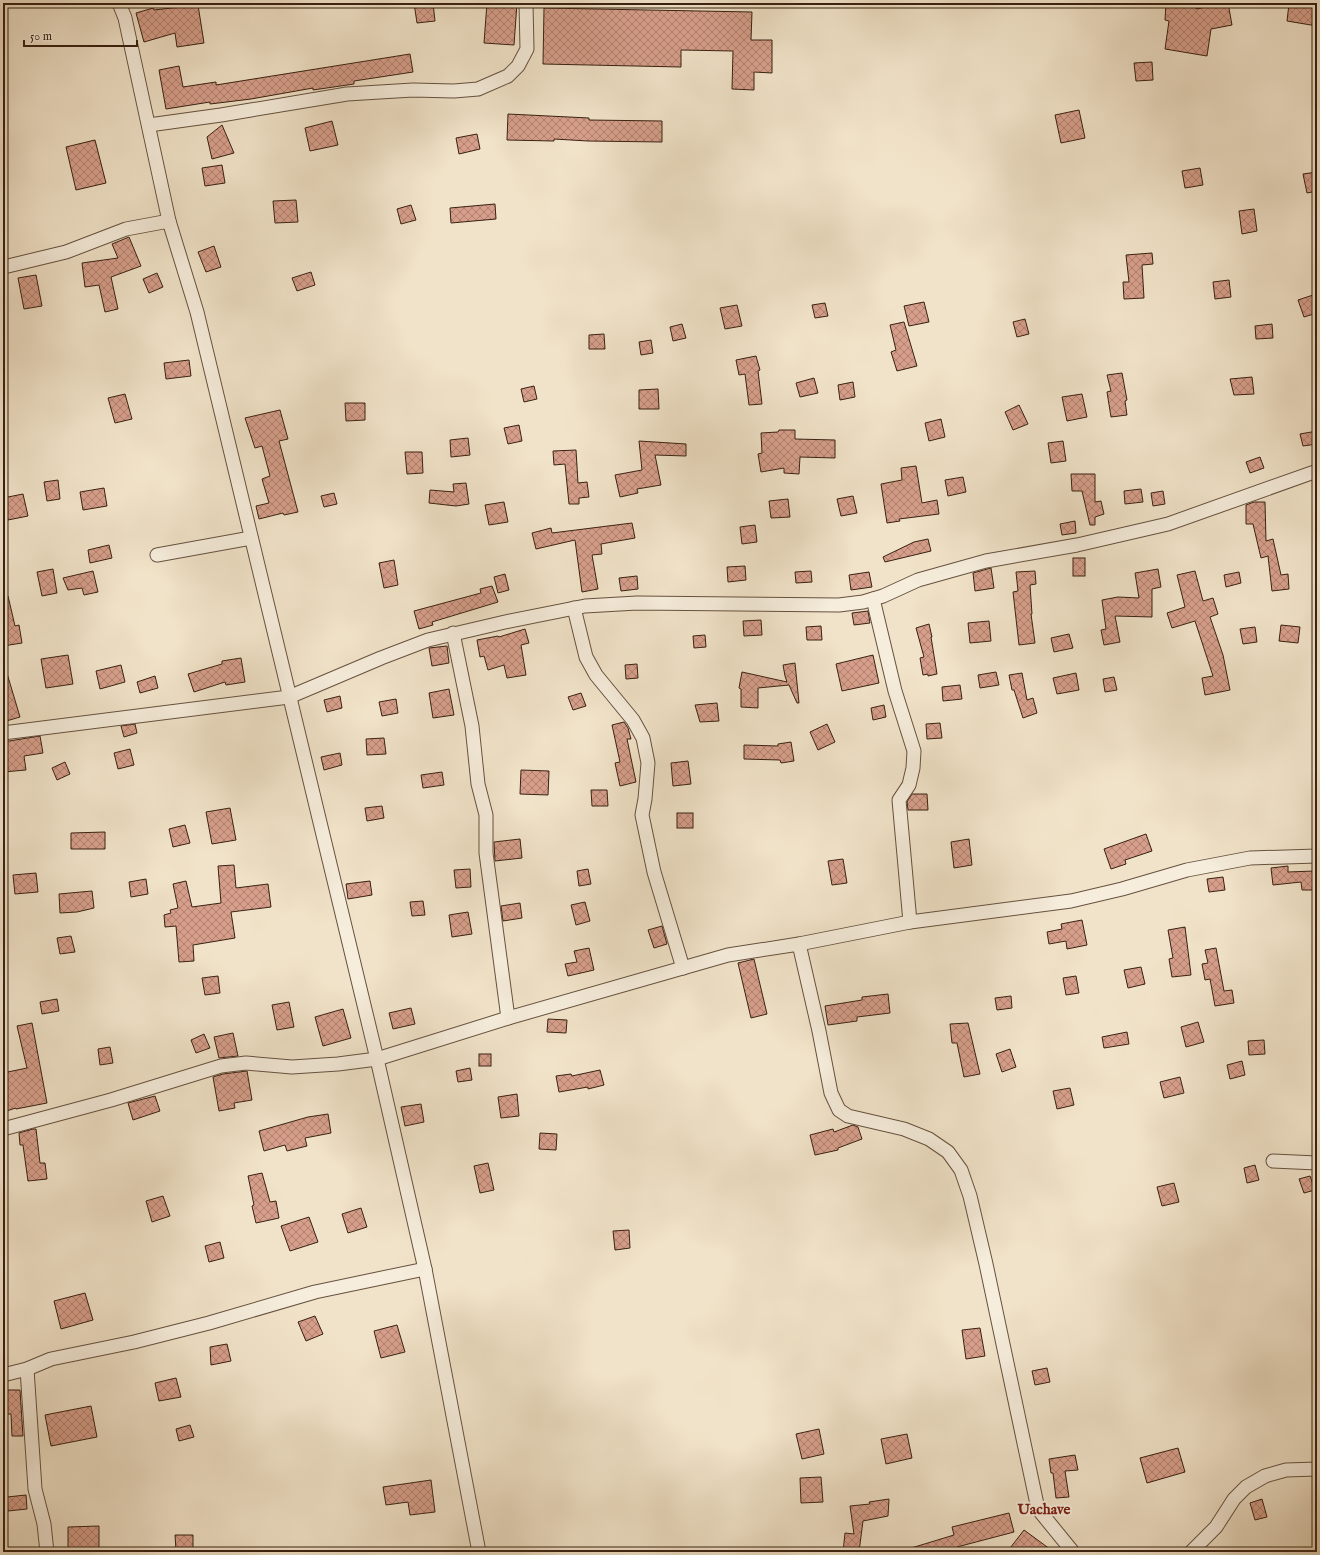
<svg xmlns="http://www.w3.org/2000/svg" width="1320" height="1555" viewBox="0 0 1320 1555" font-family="'IM FELL English',serif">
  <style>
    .building { fill: url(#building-cross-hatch); stroke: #382011 }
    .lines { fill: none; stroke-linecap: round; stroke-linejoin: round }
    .street-casing { stroke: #66513f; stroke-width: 15 }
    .street { stroke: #f6eddc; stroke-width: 13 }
    .labels { text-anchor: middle; stroke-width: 4; stroke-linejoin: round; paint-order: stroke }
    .district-label { font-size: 15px; font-weight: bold; fill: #7a1f14; stroke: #f6eddc }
  </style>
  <defs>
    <pattern id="building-cross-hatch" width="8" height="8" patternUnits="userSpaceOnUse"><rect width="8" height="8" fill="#d79f8b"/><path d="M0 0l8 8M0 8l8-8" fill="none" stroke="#af8170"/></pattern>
  </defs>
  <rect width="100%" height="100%" fill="#f1e3c9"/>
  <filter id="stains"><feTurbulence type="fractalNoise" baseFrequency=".005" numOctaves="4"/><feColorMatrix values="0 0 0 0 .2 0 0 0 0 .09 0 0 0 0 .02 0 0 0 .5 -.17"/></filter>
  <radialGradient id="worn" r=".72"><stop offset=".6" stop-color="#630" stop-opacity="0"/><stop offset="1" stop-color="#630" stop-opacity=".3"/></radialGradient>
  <g class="building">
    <path d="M414 3H433L435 21 417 23Z"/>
    <path d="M487 3H517L514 45 484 43Z"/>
    <path d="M1166 3H1196V9L1228 3 1232 25 1211 29 1207 56 1165 49 1169 21 1165 20Z"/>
    <path d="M1289 4 1317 8V26L1287 21Z"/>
    <path d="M198 5 204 43 177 47 175 33 144 42 136 13 153 8 154 10Z"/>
    <path d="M544 8 752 12 751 40H772V73L754 72V90L732 89 733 51 681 50V67L543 64Z"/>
    <path d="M410 54 413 72 354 81V84L313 90V88L251 99 210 104V102L166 109 159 70 179 66 183 87 216 82V85Z"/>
    <path d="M1152 62 1153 80 1136 81 1134 63Z"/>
    <path d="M1079 110 1085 138 1061 143 1055 115Z"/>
    <path d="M508 114 589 118V120L662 121V142L588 141 554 139V141L507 140Z"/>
    <path d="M332 121 338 145 310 151 305 128Z"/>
    <path d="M222 125 234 153 212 159 207 137Z"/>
    <path d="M477 134 480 149 459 154 456 138Z"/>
    <path d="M95 140 106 183 76 190 66 147Z"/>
    <path d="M222 165 225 183 205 186 202 168Z"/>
    <path d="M1200 168 1203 185 1185 188 1182 171Z"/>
    <path d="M1317 172V191L1307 193 1303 174Z"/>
    <path d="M296 200 298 222 275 223 273 201Z"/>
    <path d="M495 204 496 219 451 223 450 208Z"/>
    <path d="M411 205 416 220 401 224 397 209Z"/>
    <path d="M1254 209 1257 231 1242 234 1239 211Z"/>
    <path d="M129 237 141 266 111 277 118 309 105 312 99 285 85 287 82 263 118 258 112 244Z"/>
    <path d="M214 246 221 267 206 272 198 252Z"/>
    <path d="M1152 253 1153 264 1142 265 1144 298 1124 299 1123 282H1129L1126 255Z"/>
    <path d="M311 272 315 285 297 291 292 278Z"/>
    <path d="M157 273 163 287 149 293 143 279Z"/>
    <path d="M36 275 42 306 24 309 18 278Z"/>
    <path d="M1229 280 1231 297 1215 299 1213 282Z"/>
    <path d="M1313 295 1317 307V313L1304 317 1298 300Z"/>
    <path d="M924 302 929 322 909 326 904 306Z"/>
    <path d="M825 303 828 316 815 318 812 305Z"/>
    <path d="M737 305 742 326 725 329 720 308Z"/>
    <path d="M1025 319 1029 334 1017 337 1013 322Z"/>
    <path d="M904 322 917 366 897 371 891 352 896 350 890 325Z"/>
    <path d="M682 324 686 338 673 341 670 327Z"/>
    <path d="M1272 324 1273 338 1256 339 1255 326Z"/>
    <path d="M604 334 605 349H589V335Z"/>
    <path d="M651 340 653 353 641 355 639 342Z"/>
    <path d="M756 356 760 370 758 371 762 404 749 405 745 374 739 375 736 360Z"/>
    <path d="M189 360 191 376 166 379 164 363Z"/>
    <path d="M1122 373 1127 400 1125 401 1127 415 1111 417 1107 392 1111 391 1107 375Z"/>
    <path d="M1252 377 1254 394 1234 395 1230 379Z"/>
    <path d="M814 378 818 393 800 397 796 383Z"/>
    <path d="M853 382 855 397 840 400 838 385Z"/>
    <path d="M534 386 537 399 524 402 521 389Z"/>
    <path d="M658 389 659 409H639V390Z"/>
    <path d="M125 394 132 419 115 423 108 398Z"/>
    <path d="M1082 394 1087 417 1067 421 1062 397Z"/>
    <path d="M345 403H365V420L346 421Z"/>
    <path d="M1019 405 1028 424 1013 430 1005 412Z"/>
    <path d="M280 410 288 439 279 441 298 512 284 515 283 513 259 519 256 506 269 503 262 479 270 476 262 446 255 448 245 418Z"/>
    <path d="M941 419 945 437 929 441 925 423Z"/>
    <path d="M519 425 522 441 508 444 504 428Z"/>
    <path d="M779 430H795V439L835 440V458L800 457 799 474 784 473V468L761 472 758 454 762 453 761 433 778 432Z"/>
    <path d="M1317 431V444L1303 446 1300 434Z"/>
    <path d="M468 438 470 455 451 457 450 440Z"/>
    <path d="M639 441 686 444V456L655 455 661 485 637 489 638 493 620 497 615 475 642 470Z"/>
    <path d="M1063 441 1066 461 1051 463 1048 443Z"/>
    <path d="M576 450 578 483 587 482 589 497 579 498V504H569L565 464 554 465 553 451Z"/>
    <path d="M405 452H422L423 473 407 474Z"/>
    <path d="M1260 457 1264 468 1250 473 1246 462Z"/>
    <path d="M916 466 922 503 937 500 939 514 899 519 900 521 887 523 881 484 902 480 901 468Z"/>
    <path d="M1071 474H1095V502L1101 501 1104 514 1095 517V525H1090L1082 491H1072Z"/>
    <path d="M963 477 966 492 948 496 945 480Z"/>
    <path d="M58 480 60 499 47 501 44 482Z"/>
    <path d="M466 483 469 504 456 506 429 503 430 490 454 492 453 484Z"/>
    <path d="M104 488 107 506 83 510 80 492Z"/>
    <path d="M1141 489 1143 502 1125 504 1124 491Z"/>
    <path d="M1163 491 1165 504 1153 506 1151 493Z"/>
    <path d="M334 493 337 504 324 507 321 496Z"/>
    <path d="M23 494 28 516 8 520 3 498Z"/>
    <path d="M853 496 857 513 841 516 837 499Z"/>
    <path d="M788 499 790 517 771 518 769 501Z"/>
    <path d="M504 502 508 522 489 525 485 505Z"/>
    <path d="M1254 502H1265L1266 541 1273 539 1281 575 1288 574 1289 589 1272 591 1268 556 1261 558 1253 524H1246V505Z"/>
    <path d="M1075 521 1076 533 1062 535 1060 524Z"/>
    <path d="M632 523 635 538 601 544 602 554 592 555 598 589 582 592 575 540 536 549 532 533 551 528 552 533Z"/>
    <path d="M755 525 757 542 742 544 740 527Z"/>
    <path d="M928 539 931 551 885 562 883 557 914 542Z"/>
    <path d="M109 545 112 558 90 563 88 550Z"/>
    <rect x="1073" y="558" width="12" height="18"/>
    <path d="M394 560 398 585 384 588 379 563Z"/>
    <path d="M745 566 746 580 728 582 727 567Z"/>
    <path d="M991 568 994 588 975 591 973 573Z"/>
    <path d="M53 569 57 593 42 596 37 572Z"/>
    <path d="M1158 569 1161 587 1152 589V617L1115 616 1120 642 1104 645 1101 630 1106 629 1102 600 1118 597 1139 598 1135 573Z"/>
    <path d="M93 571 98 592 84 595 82 588 68 590 63 578Z"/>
    <path d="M811 571 812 582 796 583 795 572Z"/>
    <path d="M1035 571 1036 584 1030 585 1032 614H1031L1035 643 1019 645 1013 592 1018 591 1016 572Z"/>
    <path d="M1195 571 1203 601 1213 598 1218 614 1210 617 1223 655 1230 690 1205 695 1202 678 1213 676 1195 621 1172 628 1167 613 1185 607 1177 575Z"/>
    <path d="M869 572 872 587 851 590 849 575Z"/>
    <path d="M1239 572 1241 583 1226 587 1224 575Z"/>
    <path d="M505 574 509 590 498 593 494 577Z"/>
    <path d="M637 576 638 589 621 591 619 578Z"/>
    <path d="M492 586 498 602 432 622 433 625 419 629 414 611 481 593 480 589Z"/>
    <path d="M3 596H8L15 626 19 625 22 643 3 646Z"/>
    <path d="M868 611 870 623 854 625 852 613Z"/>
    <path d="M761 620 762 635 744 636 743 621Z"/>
    <path d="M989 621 991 641 970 643 968 623Z"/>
    <path d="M929 624 932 637H931L937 674 928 676V674L923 675 920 658 924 657 916 628Z"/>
    <path d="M1281 625 1300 627 1298 643 1279 641Z"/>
    <path d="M821 626 822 640H807L806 627Z"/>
    <path d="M1255 627 1257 642 1243 644 1240 629Z"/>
    <path d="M525 629 529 643 521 645 526 675 507 678 504 665 488 670 484 656 480 657 477 640 498 636 499 637Z"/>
    <path d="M1069 634 1073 648 1054 652 1051 638Z"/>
    <path d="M705 635 706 647 694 648 693 636Z"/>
    <path d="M447 646 449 663 432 666 429 648Z"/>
    <path d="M68 655 73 684 46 688 41 659Z"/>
    <path d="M873 655 879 683 842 691 836 664Z"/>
    <path d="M241 658 245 682 226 685 225 682 194 692 188 674 222 664V661Z"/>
    <path d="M795 663 799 703H797L789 685 758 688V708L741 707V689L739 688 742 672 787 682 785 676 783 665Z"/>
    <path d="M637 664 638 678 626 679 625 665Z"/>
    <path d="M121 665 125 682 100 689 96 671Z"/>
    <path d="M6 670 20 717 3 722V671Z"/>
    <path d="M996 672 999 685 980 688 978 675Z"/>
    <path d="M1022 673 1027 700 1033 698 1037 713 1023 718 1014 690H1012L1009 675Z"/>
    <path d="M1076 673 1079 690 1057 694 1053 678Z"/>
    <path d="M155 676 158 688 140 693 137 682Z"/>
    <path d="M1114 677 1117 690 1105 692 1103 679Z"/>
    <path d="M960 685 962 699 943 701 942 687Z"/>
    <path d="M449 689 454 715 433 718 429 693Z"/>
    <path d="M581 693 586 706 573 710 568 697Z"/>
    <path d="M340 696 342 708 327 712 324 700Z"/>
    <path d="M396 699 398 713 382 716 379 702Z"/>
    <path d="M717 703 719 721 700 722 695 705Z"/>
    <path d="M884 705 886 717 873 720 871 708Z"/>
    <path d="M624 722 628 728 631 739H627L636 782 620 786 615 763 620 762 612 725Z"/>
    <path d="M940 723 942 738 927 739 926 724Z"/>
    <path d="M135 724 137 733 124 737 121 726Z"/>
    <path d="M827 724 835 742 818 750 810 732Z"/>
    <path d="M40 736 43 753 24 756 26 770 3 772V742Z"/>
    <path d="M384 738 386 754 367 755 366 739Z"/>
    <path d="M791 742 794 761 781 763 780 760 744 759V745L778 746V744Z"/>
    <path d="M130 749 134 765 118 769 114 753Z"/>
    <path d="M340 753 342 765 324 770 321 757Z"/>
    <path d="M688 761 691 784 673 786 671 763Z"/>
    <path d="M65 762 70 774 57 780 52 768Z"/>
    <path d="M521 770 549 771 548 795 520 794Z"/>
    <path d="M442 772 444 785 423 788 421 775Z"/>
    <path d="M591 790H607L608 806H592Z"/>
    <path d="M912 794H927L928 810H908L907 802Z"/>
    <path d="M382 806 384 818 367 821 365 808Z"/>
    <path d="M230 808 236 840 212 844 206 812Z"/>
    <rect x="677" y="813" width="16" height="15"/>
    <path d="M185 825 190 843 173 847 169 829Z"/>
    <path d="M105 832V849H71V833Z"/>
    <path d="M1146 834 1152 851 1125 860 1126 864 1111 869 1104 849Z"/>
    <path d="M520 839 522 858 495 861 494 842Z"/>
    <path d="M969 839 972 865 954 868 951 842Z"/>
    <path d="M843 859 847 883 832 885 828 861Z"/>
    <path d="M234 865 236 888 268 884 271 907 231 912 235 938 193 945 194 961 179 962 176 926 165 927 164 915 171 913 170 910 178 908 173 884 186 881 192 907 221 903 218 866Z"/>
    <path d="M1288 866V872L1314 871 1315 890H1302L1301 882 1273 885 1271 868Z"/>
    <path d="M470 869 471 887 456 888 454 870Z"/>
    <path d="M588 869 591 884 579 886 577 871Z"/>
    <path d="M36 873 38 892 15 894 13 875Z"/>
    <path d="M1223 877 1225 890 1209 892 1207 879Z"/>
    <path d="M146 879 148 894 131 897 129 882Z"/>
    <path d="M370 881 372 895 348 899 346 884Z"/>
    <path d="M92 891 94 908 77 912 60 913 59 894Z"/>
    <path d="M423 901 425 915 412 916 410 902Z"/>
    <path d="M585 902 590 921 576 925 571 905Z"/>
    <path d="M520 903 522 918 503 921 501 906Z"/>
    <path d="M468 912 472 934 452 937 449 915Z"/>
    <path d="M1082 920 1087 945 1067 949 1066 941 1049 944 1047 932 1062 929 1061 924Z"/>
    <path d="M662 926 667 944 654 948 648 930Z"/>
    <path d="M1185 927 1191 975 1172 977 1169 959 1173 958 1168 930Z"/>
    <path d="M71 936 75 952 60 954 57 938Z"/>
    <path d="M589 948 594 970 568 976 565 964 577 962 574 951Z"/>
    <path d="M1216 948 1224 991 1232 990 1234 1003 1215 1006 1210 979 1205 980 1202 964 1208 963 1205 950Z"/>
    <path d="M754 959 767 1014 751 1018 738 963Z"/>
    <path d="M1141 967 1145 984 1128 988 1124 970Z"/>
    <path d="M218 976 220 993 205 995 202 978Z"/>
    <path d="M1076 976 1079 993 1066 995 1063 978Z"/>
    <path d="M888 994 890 1013 857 1017V1021L828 1025 825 1006 862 1000V997Z"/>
    <path d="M1011 996 1012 1008 997 1010 995 998Z"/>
    <path d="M57 999 59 1011 42 1014 40 1002Z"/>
    <path d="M289 1002 294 1027 277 1030 272 1005Z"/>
    <path d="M411 1008 415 1024 393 1029 389 1013Z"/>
    <path d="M343 1009 351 1038 323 1046 315 1017Z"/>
    <path d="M548 1019 567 1020 566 1033 547 1032Z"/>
    <path d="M1198 1022 1204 1042 1186 1047 1181 1027Z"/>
    <path d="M32 1023 47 1103 16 1109V1108L3 1112V1073L27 1068 17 1026Z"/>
    <path d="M968 1023 980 1074 964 1077 957 1043H952L950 1024Z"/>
    <path d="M1127 1032 1129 1044 1104 1048 1102 1037Z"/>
    <path d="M233 1033 238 1056 219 1058 214 1037Z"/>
    <path d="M204 1034 210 1048 196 1053 191 1040Z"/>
    <path d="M1264 1040 1265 1054 1249 1055 1248 1041Z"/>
    <path d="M110 1047 113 1063 100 1065 98 1049Z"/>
    <path d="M1010 1049 1016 1067 1002 1072 996 1054Z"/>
    <rect x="479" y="1054" width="12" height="12"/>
    <path d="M1242 1061 1245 1075 1230 1079 1227 1065Z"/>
    <path d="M470 1068 472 1080 458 1082 456 1071Z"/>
    <path d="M600 1070 604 1085 588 1089V1087L559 1092 556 1076 571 1074 572 1076Z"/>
    <path d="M247 1071 252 1100 234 1103 235 1108 219 1111 213 1077 223 1074Z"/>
    <path d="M1180 1077 1184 1093 1164 1098 1160 1082Z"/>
    <path d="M1070 1088 1074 1105 1057 1109 1053 1091Z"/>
    <path d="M517 1094 519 1116 501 1118 498 1097Z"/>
    <path d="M155 1096 160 1111 133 1120 128 1103Z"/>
    <path d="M421 1104 424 1122 405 1126 401 1107Z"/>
    <path d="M328 1114 331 1133 305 1138 307 1146 287 1151 285 1145 264 1151 259 1131 308 1117Z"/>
    <path d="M853 1125 858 1127 862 1139 838 1148V1150L815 1155 810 1135 833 1129 834 1132Z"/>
    <path d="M33 1129H36L40 1163H45L47 1179 28 1181 23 1145H20L19 1133Z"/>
    <path d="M540 1133 557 1134 556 1150 539 1149Z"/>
    <path d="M488 1163 494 1190 480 1193 474 1166Z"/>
    <path d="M1255 1165 1259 1180 1247 1183 1244 1168Z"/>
    <path d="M262 1173 270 1202 276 1201 279 1218 256 1223 252 1206 254 1205 248 1176Z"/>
    <path d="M1310 1176 1315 1190 1304 1193 1299 1179Z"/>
    <path d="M1174 1183 1179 1202 1162 1206 1157 1187Z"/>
    <path d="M163 1196 170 1216 152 1222 146 1201Z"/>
    <path d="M361 1208 367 1227 348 1233 342 1214Z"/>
    <path d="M309 1217 318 1242 290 1251 281 1226Z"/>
    <path d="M629 1230 630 1248 615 1250 613 1231Z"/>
    <path d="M220 1242 224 1258 209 1262 205 1246Z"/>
    <path d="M85 1293 93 1320 61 1329 54 1301Z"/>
    <path d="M315 1316 323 1334 306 1341 298 1322Z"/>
    <path d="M397 1325 405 1352 381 1358 374 1331Z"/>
    <path d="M980 1328 985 1356 966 1359 962 1330Z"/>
    <path d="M227 1344 231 1361 211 1365 210 1347Z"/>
    <path d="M1047 1368 1050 1382 1035 1385 1032 1371Z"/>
    <path d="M176 1378 181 1397 159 1401 155 1383Z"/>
    <path d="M3 1390H20L23 1436H12L11 1414H3Z"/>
    <path d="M91 1406 97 1437 51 1446 45 1415Z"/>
    <path d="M190 1425 194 1437 179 1441 176 1429Z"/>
    <path d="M819 1429 824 1454 802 1459 796 1434Z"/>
    <path d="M907 1434 912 1458 886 1464 881 1439Z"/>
    <path d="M1178 1448 1185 1472 1147 1483 1140 1458Z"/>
    <path d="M1075 1455 1078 1470 1065 1471 1069 1497 1056 1498 1053 1473H1051L1049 1459Z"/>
    <path d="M821 1477 823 1502 801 1503 800 1478Z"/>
    <path d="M431 1480 435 1512 410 1515 408 1502 386 1505 383 1487Z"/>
    <path d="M26 1495 27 1509 8 1511 7 1497Z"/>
    <path d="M889 1499 888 1516 863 1521 859 1552H843L845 1533 854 1534 850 1506 870 1504 869 1502Z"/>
    <path d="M1262 1499 1267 1517 1255 1520 1250 1503Z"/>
    <path d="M1009 1513 1014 1532 957 1547 958 1552H908V1549L954 1535 952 1527Z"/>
    <path d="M99 1526V1552H68V1527Z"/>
    <path d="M1024 1530 1054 1552H1007Z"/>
    <path d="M175 1535H193V1549L176 1550Z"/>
  </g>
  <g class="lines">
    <defs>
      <g id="street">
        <path d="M119 3 125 18 169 221 197 312 377 1059 425 1269 479 1552"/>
        <path d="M149 125 221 115 347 94 413 90 454 91 478 89 508 76 518 66 527 49 526 3"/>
        <path d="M3 266H8L66 252 126 229 169 221"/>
        <path d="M157 555 251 538"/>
        <path d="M873 599 895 691 914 751 913 768 909 785 899 800 910 922"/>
        <path d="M574 608 586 657 596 675 633 720 643 738 648 763 645 799 642 815 654 872 683 968"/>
        <path d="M453 633 472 726 478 784 486 815V853L508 1018"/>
        <path d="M3 733 289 697 381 658 428 640 505 622 585 606 637 603 839 605 863 602 883 596 918 580 986 561 1077 545 1168 524 1317 471"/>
        <path d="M799 944 819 1031 831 1093 839 1110 848 1116 904 1129 929 1139 948 1152 961 1170 970 1196 986 1264 1038 1509 1073 1552"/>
        <path d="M3 1129 111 1100 221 1066 246 1063 292 1067 338 1064 377 1059 508 1018 728 955 799 944 910 922 1071 901 1122 889 1187 870 1250 858 1317 856"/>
        <path d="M1273 1161 1317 1163"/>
        <path d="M27 1369 35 1489 44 1524 47 1552"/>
        <path d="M3 1375 27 1369 51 1359 134 1342 209 1323 315 1292 425 1269"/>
        <path d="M1191 1552 1216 1527 1234 1499 1246 1487 1265 1476 1286 1470 1317 1469"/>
      </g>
    </defs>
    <use href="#street" class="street-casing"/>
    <use href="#street" class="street"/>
  </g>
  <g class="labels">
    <g class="district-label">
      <text x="1044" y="1514">Uachave</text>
    </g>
  </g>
  <rect width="1320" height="1555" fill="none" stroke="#f1e3c9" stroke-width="16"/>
  <rect x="4" y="4" width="1312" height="1547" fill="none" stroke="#382011" stroke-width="2"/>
  <rect x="8" y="8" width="1304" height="1539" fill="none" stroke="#382011"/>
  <path d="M24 40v6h113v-6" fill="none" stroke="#382011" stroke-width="2"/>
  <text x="30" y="40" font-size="12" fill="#382011" stroke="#f6eddc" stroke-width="3" paint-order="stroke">50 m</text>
  <rect width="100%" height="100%" filter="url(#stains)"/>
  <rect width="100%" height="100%" fill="url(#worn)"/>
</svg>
